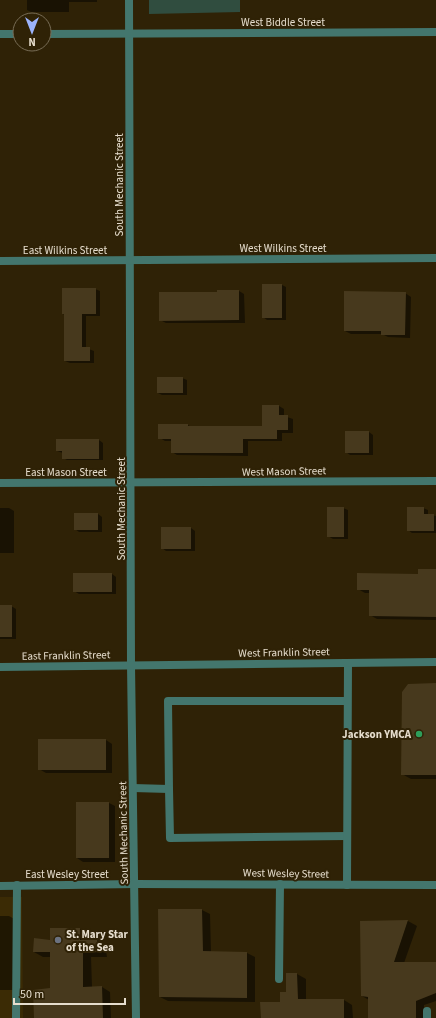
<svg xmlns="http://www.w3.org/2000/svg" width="436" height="1018" viewBox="0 0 436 1018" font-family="'Source Sans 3',sans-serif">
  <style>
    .built { fill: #3b2b05 }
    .green { fill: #304d3f }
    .shadow { fill: #0007 }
    .building { fill: #47391d }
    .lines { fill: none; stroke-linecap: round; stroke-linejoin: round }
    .lane { stroke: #43766d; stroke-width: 8 }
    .street { stroke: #43766d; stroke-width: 8 }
    .leisure-dot { fill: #2e9e5b; stroke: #2f2206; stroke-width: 1.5 }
    .worship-dot { fill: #6b7280; stroke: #2f2206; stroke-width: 1.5 }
    .labels { text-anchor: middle; stroke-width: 4; stroke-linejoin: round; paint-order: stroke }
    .street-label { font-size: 11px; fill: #e6ddcd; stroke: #2f2206 }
    .poi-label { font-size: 11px; font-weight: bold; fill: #e6ddcd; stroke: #2f2206; text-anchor: end }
  </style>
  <rect width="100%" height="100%" fill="#2f2206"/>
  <path class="built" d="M0 897H22L23 1018H0Z"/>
  <path class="green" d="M149 0H240V12L149 14Z"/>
  <g class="shadow">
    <path d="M27 0H97V2H69V12H31L27 10Z"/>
    <path d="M263 285H282L286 287V320H267L263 317Z"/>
    <path d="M95 289 100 291V316H86V348L94 351V363H70L65 361V315L63 314Z"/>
    <path d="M239 291 244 294 245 323H166L160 320 218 293Z"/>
    <path d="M405 293 411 297 410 338 388 337 382 334H351L345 331Z"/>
    <path d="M182 378 187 380V395H162L158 393Z"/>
    <path d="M263 406H279L284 409V416L293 419V433H282V441H248V456L177 455 172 452V441H165L160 438 188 425 191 427H263Z"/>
    <path d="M346 432H369L373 435V455H350L346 452Z"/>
    <path d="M99 440 103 443V460H67L63 458V453L57 451Z"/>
    <path d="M0 508H9L14 511V553H0Z"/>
    <path d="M343 508 348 510V539H333L328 536Z"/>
    <path d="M423 508 428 510V515L436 516V533H412L408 530Z"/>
    <path d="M98 514 102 517V532H79L75 529Z"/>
    <path d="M191 528 195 531V551H166L162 548Z"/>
    <path d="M436 570V620L377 619 370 615V593H365L358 589Z"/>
    <path d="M112 574 116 577V594H79L74 591Z"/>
    <path d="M0 606H11L16 609V639H0Z"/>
    <path d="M436 684V779H411L402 774Z"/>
    <path d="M106 740 112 744V773H46L39 769Z"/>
    <path d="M109 803 115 806V862H83L77 858Z"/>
    <path d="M159 910H202L210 914 211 952 247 953 255 957V1002L168 1001 160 997Z"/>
    <path d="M0 916H9L16 920 17 990H0Z"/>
    <path d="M408 921 417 926 404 963H436V1001L424 1005V1018H369V1000L362 996 361 922Z"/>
    <path d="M51 929H80L89 934V940H97L105 945 107 957H91L92 987H102L110 992 111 1018H35L51 989V957H43L34 952 51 941Z"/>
    <path d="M287 974H297L306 979V1000H344L352 1005 353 1018H262L281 1003 287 993Z"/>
  </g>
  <g class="building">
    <rect x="262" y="284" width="20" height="34"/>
    <path d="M62 288H96V314H82V347H90V361H64V314H62Z"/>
    <path d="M217 290H239V320L159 321V292H217Z"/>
    <path d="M344 291 406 292 405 335H381V331H344Z"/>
    <rect x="157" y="377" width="26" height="16"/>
    <path d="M262 405H279V415H288V430H277V439H243V453H171V439H158V424H188V426H262Z"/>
    <rect x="345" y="431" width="24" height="22"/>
    <path d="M56 439H99V459H62V451H56Z"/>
    <rect x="327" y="507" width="17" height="30"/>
    <path d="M407 507H424V514H434V531H407Z"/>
    <rect x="74" y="513" width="24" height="17"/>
    <rect x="161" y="527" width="30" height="22"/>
    <path d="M418 569H436V617L369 616V590H357V573L418 574Z"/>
    <rect x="73" y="573" width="39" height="19"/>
    <rect x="0" y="605" width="12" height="32"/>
    <path d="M436 683V775H401L402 692 408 684Z"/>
    <rect x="38" y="739" width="68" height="31"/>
    <rect x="76" y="802" width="33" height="56"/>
    <path d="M158 909H202L203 951 247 952V998L159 997Z"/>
    <path d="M408 920 394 962H436V993L416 1001V1018H368V997L361 996 360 921Z"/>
    <path d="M50 928H80V940L97 939 99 952 83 953V987L102 986 103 1018H34L33 990 50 988V952H33L34 938 50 940Z"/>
    <path d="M286 973H297L298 999H344V1018H261L260 1002H280V992H286Z"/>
  </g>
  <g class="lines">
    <g class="lane">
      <path d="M133 788 169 789 168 701H347"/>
      <path d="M169 789 170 838 347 836"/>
      <path d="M347 885 348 663"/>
      <path d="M279 979 280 884"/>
      <path d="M427 1011V1018"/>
      <path d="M16 1018 17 885"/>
    </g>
    <g class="street">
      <path d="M129 0 131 665 136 1018"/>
      <path d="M0 34H20"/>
      <path d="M44 34 436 32"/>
      <path d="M0 261 436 258"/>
      <path d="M0 483 436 481"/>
      <path d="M0 667 436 662"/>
      <path d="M0 886 135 884 436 885"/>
    </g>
  </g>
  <circle class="leisure-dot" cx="419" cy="734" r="4"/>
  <circle class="worship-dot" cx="58" cy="940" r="4"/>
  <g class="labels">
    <g class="street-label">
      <text x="283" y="26">West Biddle Street</text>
      <text transform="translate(119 185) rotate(-90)" y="4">South Mechanic Street</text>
      <text x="283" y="252">West Wilkins Street</text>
      <text x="65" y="254">East Wilkins Street</text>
      <text transform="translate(284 471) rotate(-1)" y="4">West Mason Street</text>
      <text x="66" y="476">East Mason Street</text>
      <text transform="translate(121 509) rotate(-90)" y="4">South Mechanic Street</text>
      <text transform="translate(284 652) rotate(-1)" y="4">West Franklin Street</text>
      <text transform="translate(66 655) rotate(-1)" y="4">East Franklin Street</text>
      <text transform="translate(123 833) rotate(-91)" y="4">South Mechanic Street</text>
      <text transform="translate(286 873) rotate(1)" y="4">West Wesley Street</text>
      <text x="67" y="878">East Wesley Street</text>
    </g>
    <g class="poi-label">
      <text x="411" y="738">Jackson YMCA</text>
      <text x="66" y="938" text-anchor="start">St. Mary Star<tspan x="66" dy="13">of the Sea</tspan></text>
    </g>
  </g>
  <g transform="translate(32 32) rotate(180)"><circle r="19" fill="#2f2206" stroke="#786d56"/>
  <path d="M0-3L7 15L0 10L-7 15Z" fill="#9cb4fd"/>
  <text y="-6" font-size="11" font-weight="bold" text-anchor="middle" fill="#e6ddcd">N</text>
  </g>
  <path d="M14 998v6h111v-6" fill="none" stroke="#e6ddcd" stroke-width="2"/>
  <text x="20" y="998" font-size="12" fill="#e6ddcd" stroke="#2f2206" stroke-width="3" paint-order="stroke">50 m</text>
</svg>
